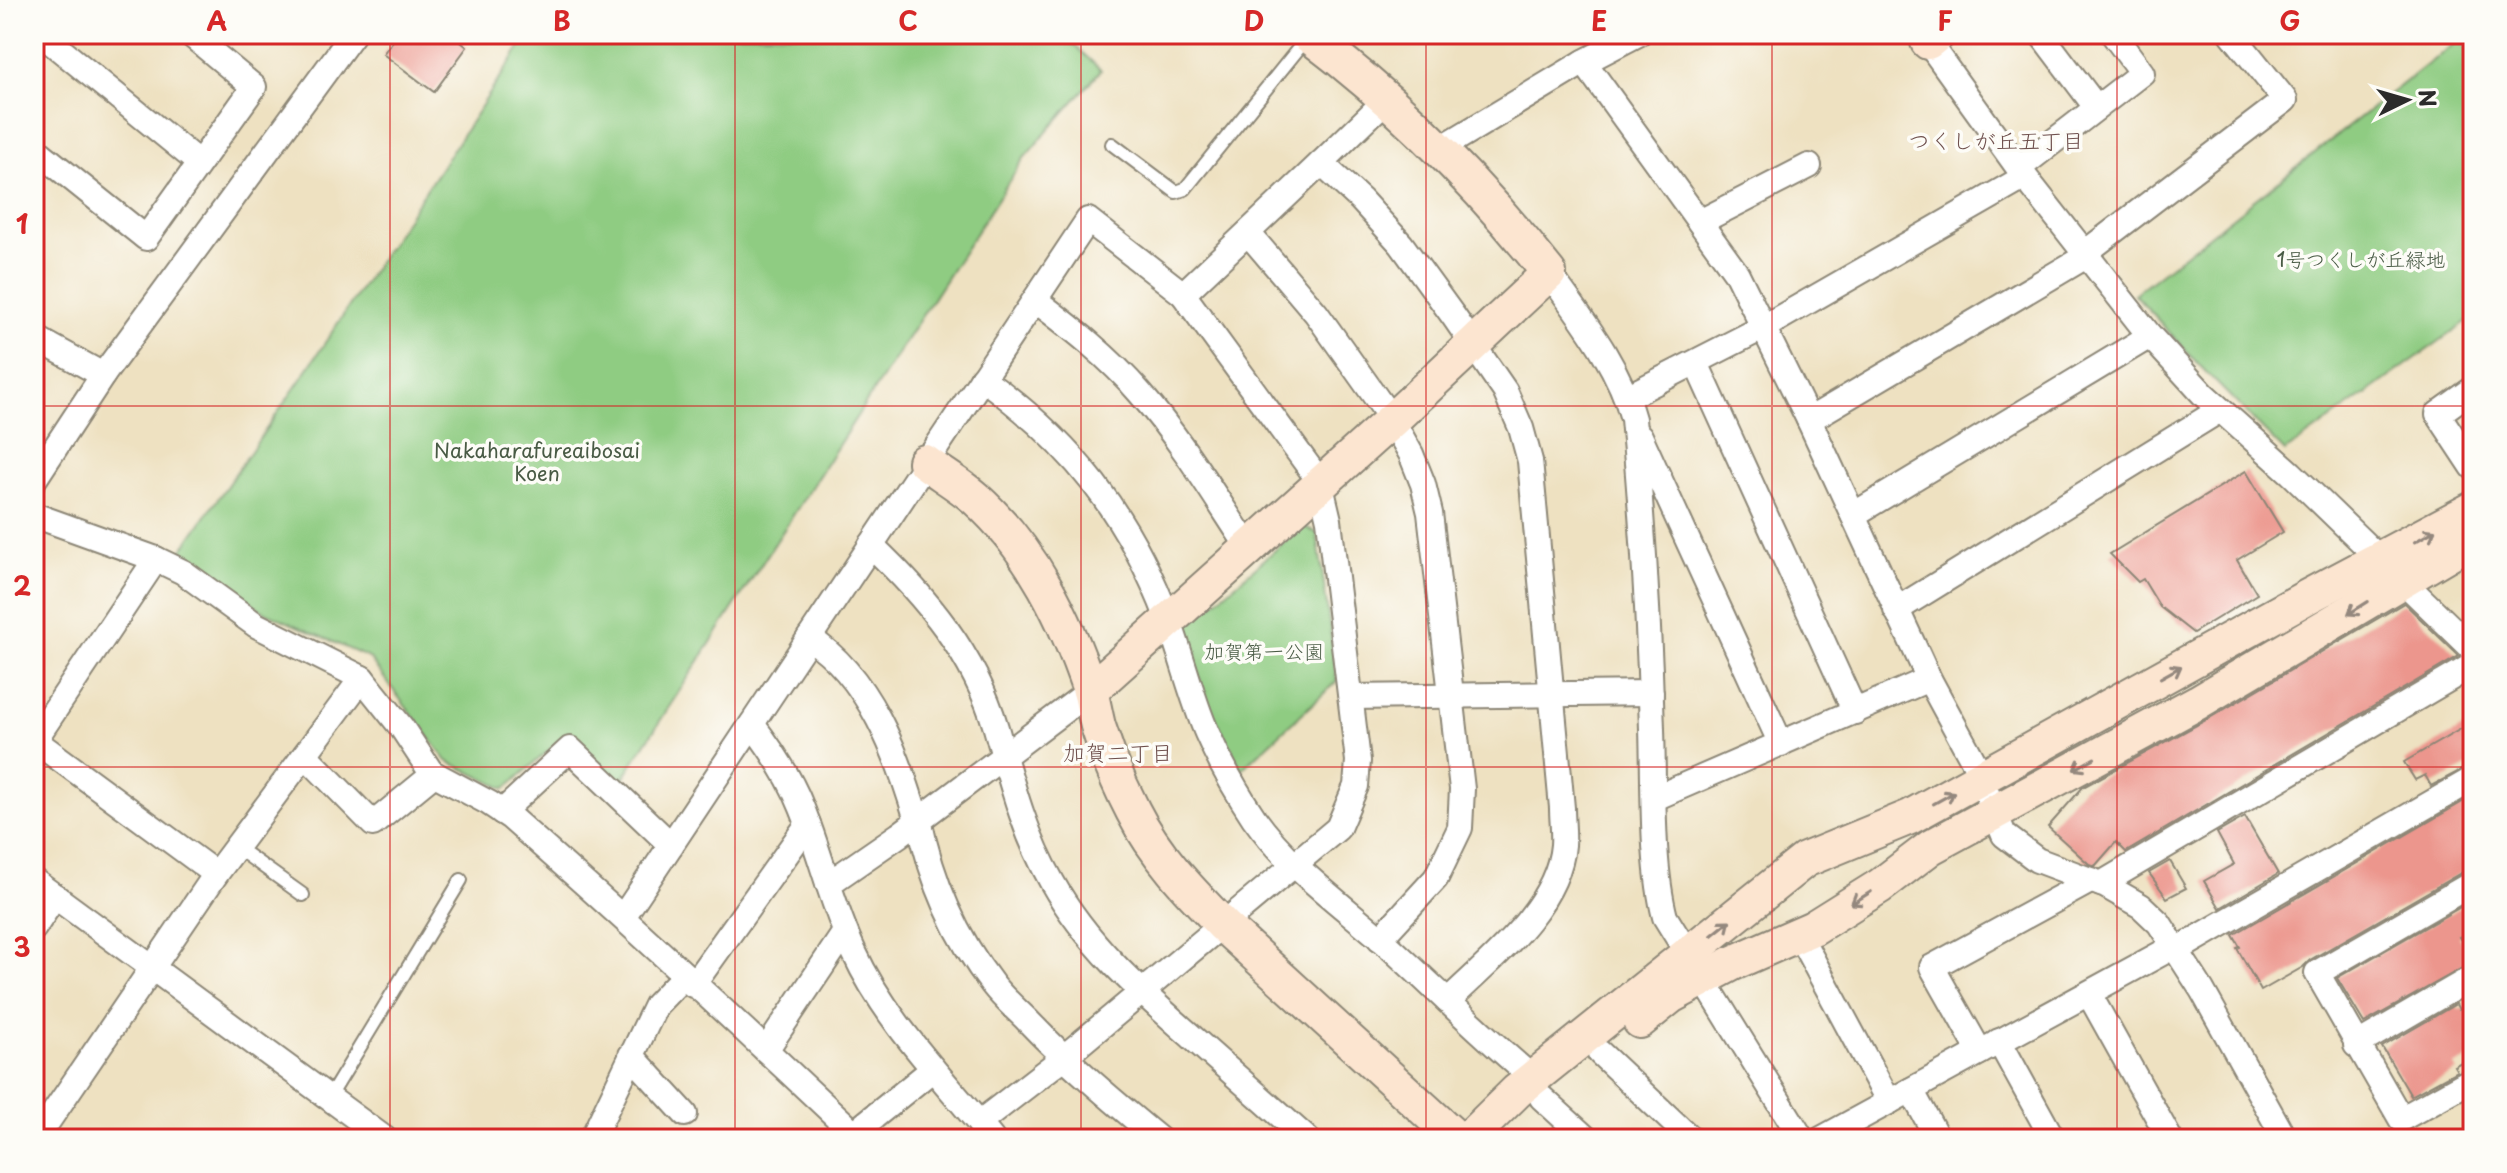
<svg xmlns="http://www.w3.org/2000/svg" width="2507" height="1173" viewBox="0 0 2507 1173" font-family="'Playpen Sans','Klee One',sans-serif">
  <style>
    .green { fill: #8fcc82; stroke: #5d7c56; stroke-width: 2 }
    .building { fill: #ec968d }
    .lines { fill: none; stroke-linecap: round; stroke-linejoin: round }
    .lane-casing { stroke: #8c8676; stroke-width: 16 }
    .street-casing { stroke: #8c8676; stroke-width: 28 }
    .secondary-casing { stroke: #8c8676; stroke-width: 38 }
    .lane { stroke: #fff; stroke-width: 12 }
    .street { stroke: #fff; stroke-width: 24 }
    .secondary { stroke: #fce5d0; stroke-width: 34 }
    .oneway { stroke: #94887e }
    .grid { fill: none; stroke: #d62828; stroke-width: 2; stroke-opacity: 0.55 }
    .labels { text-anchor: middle; stroke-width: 7; stroke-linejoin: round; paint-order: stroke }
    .park-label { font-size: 20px; fill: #495b45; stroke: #fdfcf7 }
    .neighbourhood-label { font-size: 22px; fill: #6f504d; stroke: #fdfcf7 }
    .neatline { fill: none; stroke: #d62828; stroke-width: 3 }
    .grid-label { font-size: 26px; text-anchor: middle; font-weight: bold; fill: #d62828 }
  </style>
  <rect width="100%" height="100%" fill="#fdfcf7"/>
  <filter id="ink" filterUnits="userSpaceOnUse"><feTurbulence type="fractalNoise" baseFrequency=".0125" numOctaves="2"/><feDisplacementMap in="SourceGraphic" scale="16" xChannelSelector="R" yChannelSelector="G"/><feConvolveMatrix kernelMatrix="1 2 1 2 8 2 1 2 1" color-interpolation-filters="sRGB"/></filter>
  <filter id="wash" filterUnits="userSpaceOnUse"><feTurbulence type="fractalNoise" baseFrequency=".006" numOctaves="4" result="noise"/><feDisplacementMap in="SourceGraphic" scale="32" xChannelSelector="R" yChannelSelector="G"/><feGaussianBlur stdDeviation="1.8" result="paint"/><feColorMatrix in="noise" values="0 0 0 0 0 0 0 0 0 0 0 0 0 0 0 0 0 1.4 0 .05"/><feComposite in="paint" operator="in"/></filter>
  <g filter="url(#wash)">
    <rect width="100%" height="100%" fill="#eee1c1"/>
    <g class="green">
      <path d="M529 34H950L953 36 955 34H1062L1101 70 1024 158 618 786 564 737 505 789 447 761 369 658 263 611 196 562 178 556 299 382Z"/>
      <path d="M2459 40 2473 58V317L2285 452 2203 369 2134 294Z"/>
      <path d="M1303 526 1317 533 1337 681 1241 770 1204 695 1185 628Z"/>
    </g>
    <g id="blocks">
      <g class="building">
        <path d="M398 34H451L467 47 434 92 383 54Z"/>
        <path d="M2246 471 2283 532 2237 560 2257 594 2193 633 2160 607 2143 579 2138 582 2110 554Z"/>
        <path d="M2404 603 2459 656 2126 852 2116 842 2095 866 2089 864 2048 827 2083 787 2208 719Z"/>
        <path d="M2473 722V764L2431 786 2425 775 2415 780 2404 762Z"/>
        <path d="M2473 796V868L2466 870 2310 960 2303 967 2261 991 2237 948 2240 947 2233 935Z"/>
        <path d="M2245 817 2278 874 2220 908 2204 881 2234 864 2217 833Z"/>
        <path d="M2170 861 2186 888 2167 898 2149 873Z"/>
        <path d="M2473 900V930L2459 937 2473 962 2364 1023 2337 978Z"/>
        <path d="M2456 1004 2459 1010 2463 1008 2464 1010 2473 1005V1056L2454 1066 2457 1071 2411 1096 2382 1047Z"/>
      </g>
    </g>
  </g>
  <g filter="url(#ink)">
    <use href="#blocks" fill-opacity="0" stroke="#8c8676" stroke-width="2"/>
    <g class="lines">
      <defs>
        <g id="lane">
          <path d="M1112 144 1176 192 1185 189 1307 38"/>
          <path d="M236 847 303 895"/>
          <path d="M329 1098 461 880"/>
        </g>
        <g id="street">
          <path d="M41 34 199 163"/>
          <path d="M1922 34 2025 177 2150 336 2204 395 2291 473 2473 649"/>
          <path d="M2041 34 2096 107"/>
          <path d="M1584 62 1737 274 1809 420 1929 679 1975 764 2004 835 2037 860 2106 886 2141 906 2159 923 2202 990 2285 1139"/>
          <path d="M34 148 146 238 254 87 190 34"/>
          <path d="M1438 150 1584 62 1638 34"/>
          <path d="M1321 163 1386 100"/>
          <path d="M2019 168 2142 73 2113 34"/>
          <path d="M1700 222 1809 166"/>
          <path d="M1248 233 1316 313 1392 420 1411 454 1423 484 1430 513 1462 789 1460 828 1436 878 1380 939"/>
          <path d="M2086 252 2285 100 2232 34"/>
          <path d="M1549 273C1581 318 1619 365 1633 419 1643 522 1649 626 1652 729 1654 786 1651 864 1665 917L1802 1139"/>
          <path d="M1183 294 1321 163 1361 200 1401 244 1454 317 1505 391 1521 428 1530 461 1562 808C1562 820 1564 833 1563 845 1558 907 1490 960 1448 1001"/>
          <path d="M1035 300C1072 328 1109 357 1140 393 1181 440 1214 495 1249 548"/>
          <path d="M34 337 103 375"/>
          <path d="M1696 363 1855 712"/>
          <path d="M982 378C1073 444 1128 514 1168 619 1182 656 1191 696 1207 733 1220 763 1236 791 1254 818 1288 866 1337 901 1381 939 1432 985 1480 1034 1533 1078"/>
          <path d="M2473 389 2438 414 2473 467"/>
          <path d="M1627 397 1764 327 2025 177"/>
          <path d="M1809 420 2088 255"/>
          <path d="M1640 436 1781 744"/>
          <path d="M34 480 103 375 353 34"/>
          <path d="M34 515 156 559 183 572 256 625 362 678 402 728 431 772 489 803 510 817C627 920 741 1026 854 1133L933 1069"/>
          <path d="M1853 515 2150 336"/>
          <path d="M871 545C926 597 974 654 996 728 1011 781 1024 833 1052 882 1087 945 1140 991 1193 1038 1231 1072 1269 1105 1307 1139"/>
          <path d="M1896 610 2220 410"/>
          <path d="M809 638C869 676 898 755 917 820"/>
          <path d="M1351 697 1651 693"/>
          <path d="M752 724C772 750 790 777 802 808 821 855 832 905 854 952 886 1022 944 1079 992 1139"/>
          <path d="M34 740 216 874"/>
          <path d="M34 741 156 559"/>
          <path d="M305 755 373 824 434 774"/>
          <path d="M1655 798 1929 679"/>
          <path d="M502 812 570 749 671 845"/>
          <path d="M919 819C931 879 955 936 993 985 1003 998 1016 1009 1027 1020 1068 1063 1113 1101 1159 1139"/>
          <path d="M34 881 385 1139"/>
          <path d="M2473 883 2317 973 2401 1119 2473 1079"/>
          <path d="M828 884 899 835 1090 691"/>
          <path d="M2101 884 2473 665"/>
          <path d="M623 917 1088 220 1183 294 1320 482 1329 520 1358 761 1356 786 1338 828 1063 1058 979 1123"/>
          <path d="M34 928 55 896"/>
          <path d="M1798 933 1889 1102"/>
          <path d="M2175 951 2473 779"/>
          <path d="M693 985 808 824"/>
          <path d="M2089 994 2170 1139"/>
          <path d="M1999 1041 2053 1139"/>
          <path d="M2356 1045 2473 977"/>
          <path d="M766 1050 845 932"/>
          <path d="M1980 1052 1932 967 2092 880"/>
          <path d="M1600 1053 1691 1139"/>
          <path d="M631 1055 685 1114"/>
          <path d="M1911 1090 1938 1139"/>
          <path d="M1542 1098 1587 1139"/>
          <path d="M36 1139 216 874 362 678"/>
          <path d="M592 1139 656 1005 684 976"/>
          <path d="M1821 1139 2173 947"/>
        </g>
        <g id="secondary">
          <path d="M1928 42 1938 34"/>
          <path d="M925 462C941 474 960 485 975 498 1032 549 1066 619 1090 690 1093 702 1095 714 1098 726 1107 755 1119 784 1133 811 1155 855 1190 891 1224 926L1457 1139"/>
          <path d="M1090 691 1392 420 1549 273C1479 184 1397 102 1307 34"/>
          <path d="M1640 1021 1671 996 1733 963 1813 928 1880 886 1931 847 2198 702 2473 539"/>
          <path d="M1468 1139 1517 1091 1805 860 1910 817 2307 597 2473 509"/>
        </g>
      </defs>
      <use href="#lane" class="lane-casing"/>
      <use href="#street" class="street-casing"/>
      <use href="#secondary" class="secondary-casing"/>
      <use href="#lane" class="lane"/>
      <use href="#street" class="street"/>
      <use href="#secondary" class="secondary"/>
    </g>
    <defs><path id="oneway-shaft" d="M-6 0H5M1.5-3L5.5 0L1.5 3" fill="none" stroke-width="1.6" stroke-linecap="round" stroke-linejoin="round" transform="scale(2)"/></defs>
    <g class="oneway">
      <use href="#oneway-shaft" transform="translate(2425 536) rotate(-29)"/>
      <use href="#oneway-shaft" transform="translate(2358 608) rotate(148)"/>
      <use href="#oneway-shaft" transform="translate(2171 672) rotate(-29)"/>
      <use href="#oneway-shaft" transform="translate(2084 764) rotate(151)"/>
      <use href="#oneway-shaft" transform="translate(1944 798) rotate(-29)"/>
      <use href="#oneway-shaft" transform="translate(1861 898) rotate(148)"/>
      <use href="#oneway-shaft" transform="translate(1721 928) rotate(-39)"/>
    </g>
  </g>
  <path class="grid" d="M390 34V1139M735 34V1139M1081 34V1139M1426 34V1139M1772 34V1139M2117 34V1139M34 406H2473M34 767H2473"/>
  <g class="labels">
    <g class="park-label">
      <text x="2361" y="267">1号つくしが丘緑地</text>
      <text x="537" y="458">Nakaharafureaibosai<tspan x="537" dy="23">Koen</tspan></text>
      <text x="1264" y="659">加賀第一公園</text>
    </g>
    <g class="neighbourhood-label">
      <text x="1996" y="149">つくしが丘五丁目</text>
      <text x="1118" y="761">加賀二丁目</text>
    </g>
  </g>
  <rect width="2507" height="1173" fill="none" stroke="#fdfcf7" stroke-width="88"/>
  <g transform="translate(2407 100) rotate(85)" stroke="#fdfcf7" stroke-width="6" paint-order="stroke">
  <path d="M0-6L14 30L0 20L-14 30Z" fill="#2b2b2b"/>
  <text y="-12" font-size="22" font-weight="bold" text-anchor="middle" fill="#2b2b2b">N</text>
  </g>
  <rect x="44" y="44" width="2419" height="1085" class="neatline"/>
  <g class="grid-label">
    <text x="217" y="31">A</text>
    <text x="562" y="31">B</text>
    <text x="908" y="31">C</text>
    <text x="1254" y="31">D</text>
    <text x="1599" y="31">E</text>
    <text x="1945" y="31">F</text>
    <text x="2290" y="31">G</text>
    <text x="22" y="234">1</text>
    <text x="22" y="596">2</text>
    <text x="22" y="957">3</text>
  </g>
</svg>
